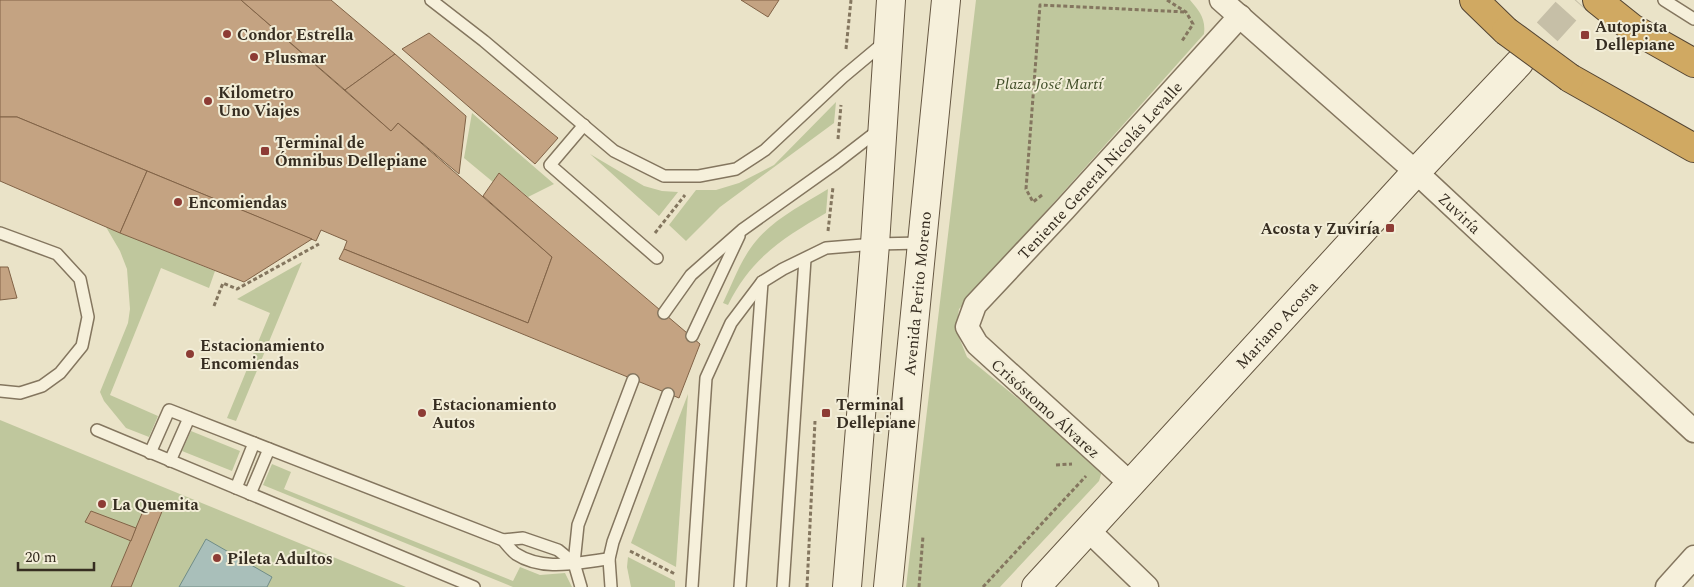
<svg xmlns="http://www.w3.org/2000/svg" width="1694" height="587" viewBox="0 0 1694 587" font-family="Spectral,serif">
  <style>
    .green { fill: #bfc79d }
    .water { fill: #a9bfba; stroke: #708c87 }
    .building { fill: #c4a382; stroke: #816347 }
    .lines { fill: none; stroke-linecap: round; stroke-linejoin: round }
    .secondary-tunnel { stroke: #c6bfa7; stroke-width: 28; stroke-dasharray: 28 14; stroke-linecap: butt }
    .service-casing { stroke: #84765f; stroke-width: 14 }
    .minor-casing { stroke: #84765f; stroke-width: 25 }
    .secondary-casing { stroke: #665742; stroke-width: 30 }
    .motorway-casing { stroke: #534432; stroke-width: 30 }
    .path { stroke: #84765f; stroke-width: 3; stroke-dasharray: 4 2.5; stroke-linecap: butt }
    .service { stroke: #f6f0db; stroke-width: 11 }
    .minor { stroke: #f6f0db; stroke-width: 22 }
    .secondary { stroke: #f6f0db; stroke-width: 28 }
    .motorway { stroke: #d0a962; stroke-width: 28 }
    .motorway-bridge-casing { stroke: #534432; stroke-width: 30; stroke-linecap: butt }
    .motorway-bridge { stroke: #d0a962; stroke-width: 28 }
    .poi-dot { fill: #8d3c35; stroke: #f2edd7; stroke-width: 2 }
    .labels { text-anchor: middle; stroke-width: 4; stroke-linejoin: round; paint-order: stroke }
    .poi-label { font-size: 16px; font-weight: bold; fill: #362d21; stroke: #f2edd7; text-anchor: start }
    .park-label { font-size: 16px; font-style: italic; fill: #43502a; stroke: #f2edd7 }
    .street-label { font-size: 16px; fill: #362d21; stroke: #f2edd7 }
  </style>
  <rect width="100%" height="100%" fill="#eae3c8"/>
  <g class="green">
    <path d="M976 0H1190C1199 11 1206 18 1204 34L959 309 956 330 967 357 1103 468 1099 481 1000 587H906Z"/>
    <path d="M836 102 834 123 720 207 686 241 669 225 696 190H716L739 183 774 165Z"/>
    <path d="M472 113 554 184 528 197 499 173 493 182 464 158Z"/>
    <path d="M590 154 644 186 662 191 678 192 659 216Z"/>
    <path d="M828 189 826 213C783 238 751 258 728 305L723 303C733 282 741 259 756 241 775 218 804 204 828 189Z"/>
    <path d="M106 227 215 271 209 288 161 268 110 395 158 416 149 437 126 428 104 401 100 392 128 323 130 309 127 269 120 251Z"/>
    <path d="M302 262 236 421 227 418 270 313 237 299Z"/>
    <path d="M688 394 676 567 631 543Z"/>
    <path d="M0 420 406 587H0Z"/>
    <path d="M191 431 240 451 232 471 182 451Z"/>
    <path d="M272 464 291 472 284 489 513 581 520 567 540 575 565 573 572 587H513L263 485Z"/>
    <path d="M628 557 675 581V587H631L627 567Z"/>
  </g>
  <path class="water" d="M206 539 272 577 267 587H179Z"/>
  <g class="building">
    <path d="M0 0H241L391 131 398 123 552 257 528 323 344 249 347 241 321 230 316 241 17 117H0Z"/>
    <path d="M241 0H331L395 54 345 90Z"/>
    <path d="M741 0H779L768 17Z"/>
    <path d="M429 33 558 138 535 164 402 49Z"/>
    <path d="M395 54 466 116 459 174 398 123 391 131 345 90Z"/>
    <path d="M0 117H17L147 171 120 233 0 181Z"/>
    <path d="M147 171 312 239 244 282 120 233Z"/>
    <path d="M499 173 700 344 679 398 339 259 344 249 528 323 552 257 483 196Z"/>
    <path d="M0 267H8L17 298 0 300Z"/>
    <path d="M146 504 163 509 131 587H111Z"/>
    <path d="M91 511 136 528 131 541 85 522Z"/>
  </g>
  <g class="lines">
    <path class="secondary-tunnel" d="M1519 63 1576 0"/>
    <defs>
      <g id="service">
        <path d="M431 0 484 41 614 151 664 176H699L736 169 765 150 843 77 886 41"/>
        <path d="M1664 0 1694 19"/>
        <path d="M584 125 550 165 657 258"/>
        <path d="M0 233 57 254 80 279 88 317 82 346 60 373 42 386 20 393 0 391"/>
        <path d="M664 313 691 275 742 230 836 163 880 129"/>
        <path d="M692 336 739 236"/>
        <path d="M97 430 474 587"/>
        <path d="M150 453 169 410 503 540C507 545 512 551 516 554 544 572 579 562 609 559"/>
        <path d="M170 461 189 418"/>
        <path d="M236 488 254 443"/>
        <path d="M250 494 269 449"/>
        <path d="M503 540 523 538 558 550 574 563"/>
        <path d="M581 587 574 563 578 525 633 380"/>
        <path d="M611 587 609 559 613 542 668 394"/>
        <path d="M692 587 706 378 731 323 762 282 783 269 826 248 875 244 922 243"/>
        <path d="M740 587 762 282"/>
        <path d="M783 587 805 259"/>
      </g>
      <g id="minor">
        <path id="s1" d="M1221 0 1416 172 1694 431"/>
        <path id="s2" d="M1131 484 977 344 967 327 975 305 1064 210 1240 16"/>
        <path d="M1088 530 1147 587"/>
        <path d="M1667 587 1694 557"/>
      </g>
      <g id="secondary">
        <path d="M847 587 875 244 891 0"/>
        <path id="s3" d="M888 587 946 0"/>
        <path id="s4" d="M1036 587 1416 172 1519 63"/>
      </g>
      <g id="motorway">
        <path d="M1474 0 1506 31"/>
        <path d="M1597 0 1632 28 1694 63"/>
        <path d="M1570 78 1694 148"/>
      </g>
    </defs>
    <use href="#service" class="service-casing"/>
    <use href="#minor" class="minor-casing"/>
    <use href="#secondary" class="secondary-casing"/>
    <use href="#motorway" class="motorway-casing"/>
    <g class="path">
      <path d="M1167 0 1186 12 1193 24 1182 41"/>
      <path d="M846 49 851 0"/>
      <path d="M838 139 841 105"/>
      <path d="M1042 195 1033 202 1026 189 1040 5 1186 12"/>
      <path d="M828 231 833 187"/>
      <path d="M655 233 685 195"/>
      <path d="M214 306 223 283 237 289 319 244"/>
      <path d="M1056 465 1072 464"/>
      <path d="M630 551 675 574"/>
      <path d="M807 587 815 421"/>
      <path d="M919 587 923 536"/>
      <path d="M983 587 1086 476"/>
    </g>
    <use href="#service" class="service"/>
    <use href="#minor" class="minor"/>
    <use href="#secondary" class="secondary"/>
    <use href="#motorway" class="motorway"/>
    <defs>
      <path id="motorway-bridge" d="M1506 31 1570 78"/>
    </defs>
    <use href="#motorway-bridge" class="motorway-bridge-casing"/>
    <use href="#motorway-bridge" class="motorway-bridge"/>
  </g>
  <g class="poi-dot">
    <circle cx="227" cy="34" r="5"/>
    <rect x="1580" y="30" width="10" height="10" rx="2.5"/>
    <circle cx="254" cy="57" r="5"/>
    <circle cx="208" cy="101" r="5"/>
    <rect x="260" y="146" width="10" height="10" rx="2.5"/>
    <circle cx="178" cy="202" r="5"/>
    <rect x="1385" y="223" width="10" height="10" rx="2.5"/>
    <circle cx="190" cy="354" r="5"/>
    <circle cx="422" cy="413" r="5"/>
    <rect x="821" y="408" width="10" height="10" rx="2.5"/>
    <circle cx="102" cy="504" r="5"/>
    <circle cx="217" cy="558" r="5"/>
  </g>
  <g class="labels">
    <g class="poi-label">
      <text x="1595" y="32">Autopista<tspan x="1595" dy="18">Dellepiane</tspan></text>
      <text x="237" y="40">Condor Estrella</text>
      <text x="264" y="63">Plusmar</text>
      <text x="218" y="98">Kilometro<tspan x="218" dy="18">Uno Viajes</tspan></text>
      <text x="275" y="148">Terminal de<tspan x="275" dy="18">Ómnibus Dellepiane</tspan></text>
      <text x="188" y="208">Encomiendas</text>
      <text x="1380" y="234" text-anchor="end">Acosta y Zuviría</text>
      <text x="200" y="351">Estacionamiento<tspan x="200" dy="18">Encomiendas</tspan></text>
      <text x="432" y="410">Estacionamiento<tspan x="432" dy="18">Autos</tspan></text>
      <text x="836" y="410">Terminal<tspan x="836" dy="18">Dellepiane</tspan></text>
      <text x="112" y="510">La Quemita</text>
      <text x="227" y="564">Pileta Adultos</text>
    </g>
    <g class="park-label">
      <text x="1049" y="89">Plaza José Martí</text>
    </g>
    <g class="street-label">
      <text dy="6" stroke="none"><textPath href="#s2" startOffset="435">Teniente General Nicolás Levalle</textPath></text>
      <text dy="6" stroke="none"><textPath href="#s1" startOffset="320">Zuviría</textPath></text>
      <text dy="6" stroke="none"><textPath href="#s3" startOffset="295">Avenida Perito Moreno</textPath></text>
      <text dy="6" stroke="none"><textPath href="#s4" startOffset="356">Mariano Acosta</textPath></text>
      <text transform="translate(1046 408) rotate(42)" y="6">Crisóstomo Álvarez</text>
    </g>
  </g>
  <path d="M18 562v8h76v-8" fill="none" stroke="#362d21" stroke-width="2.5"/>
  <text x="25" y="562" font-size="15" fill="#362d21" stroke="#f2edd7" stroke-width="4" paint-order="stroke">20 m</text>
</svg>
